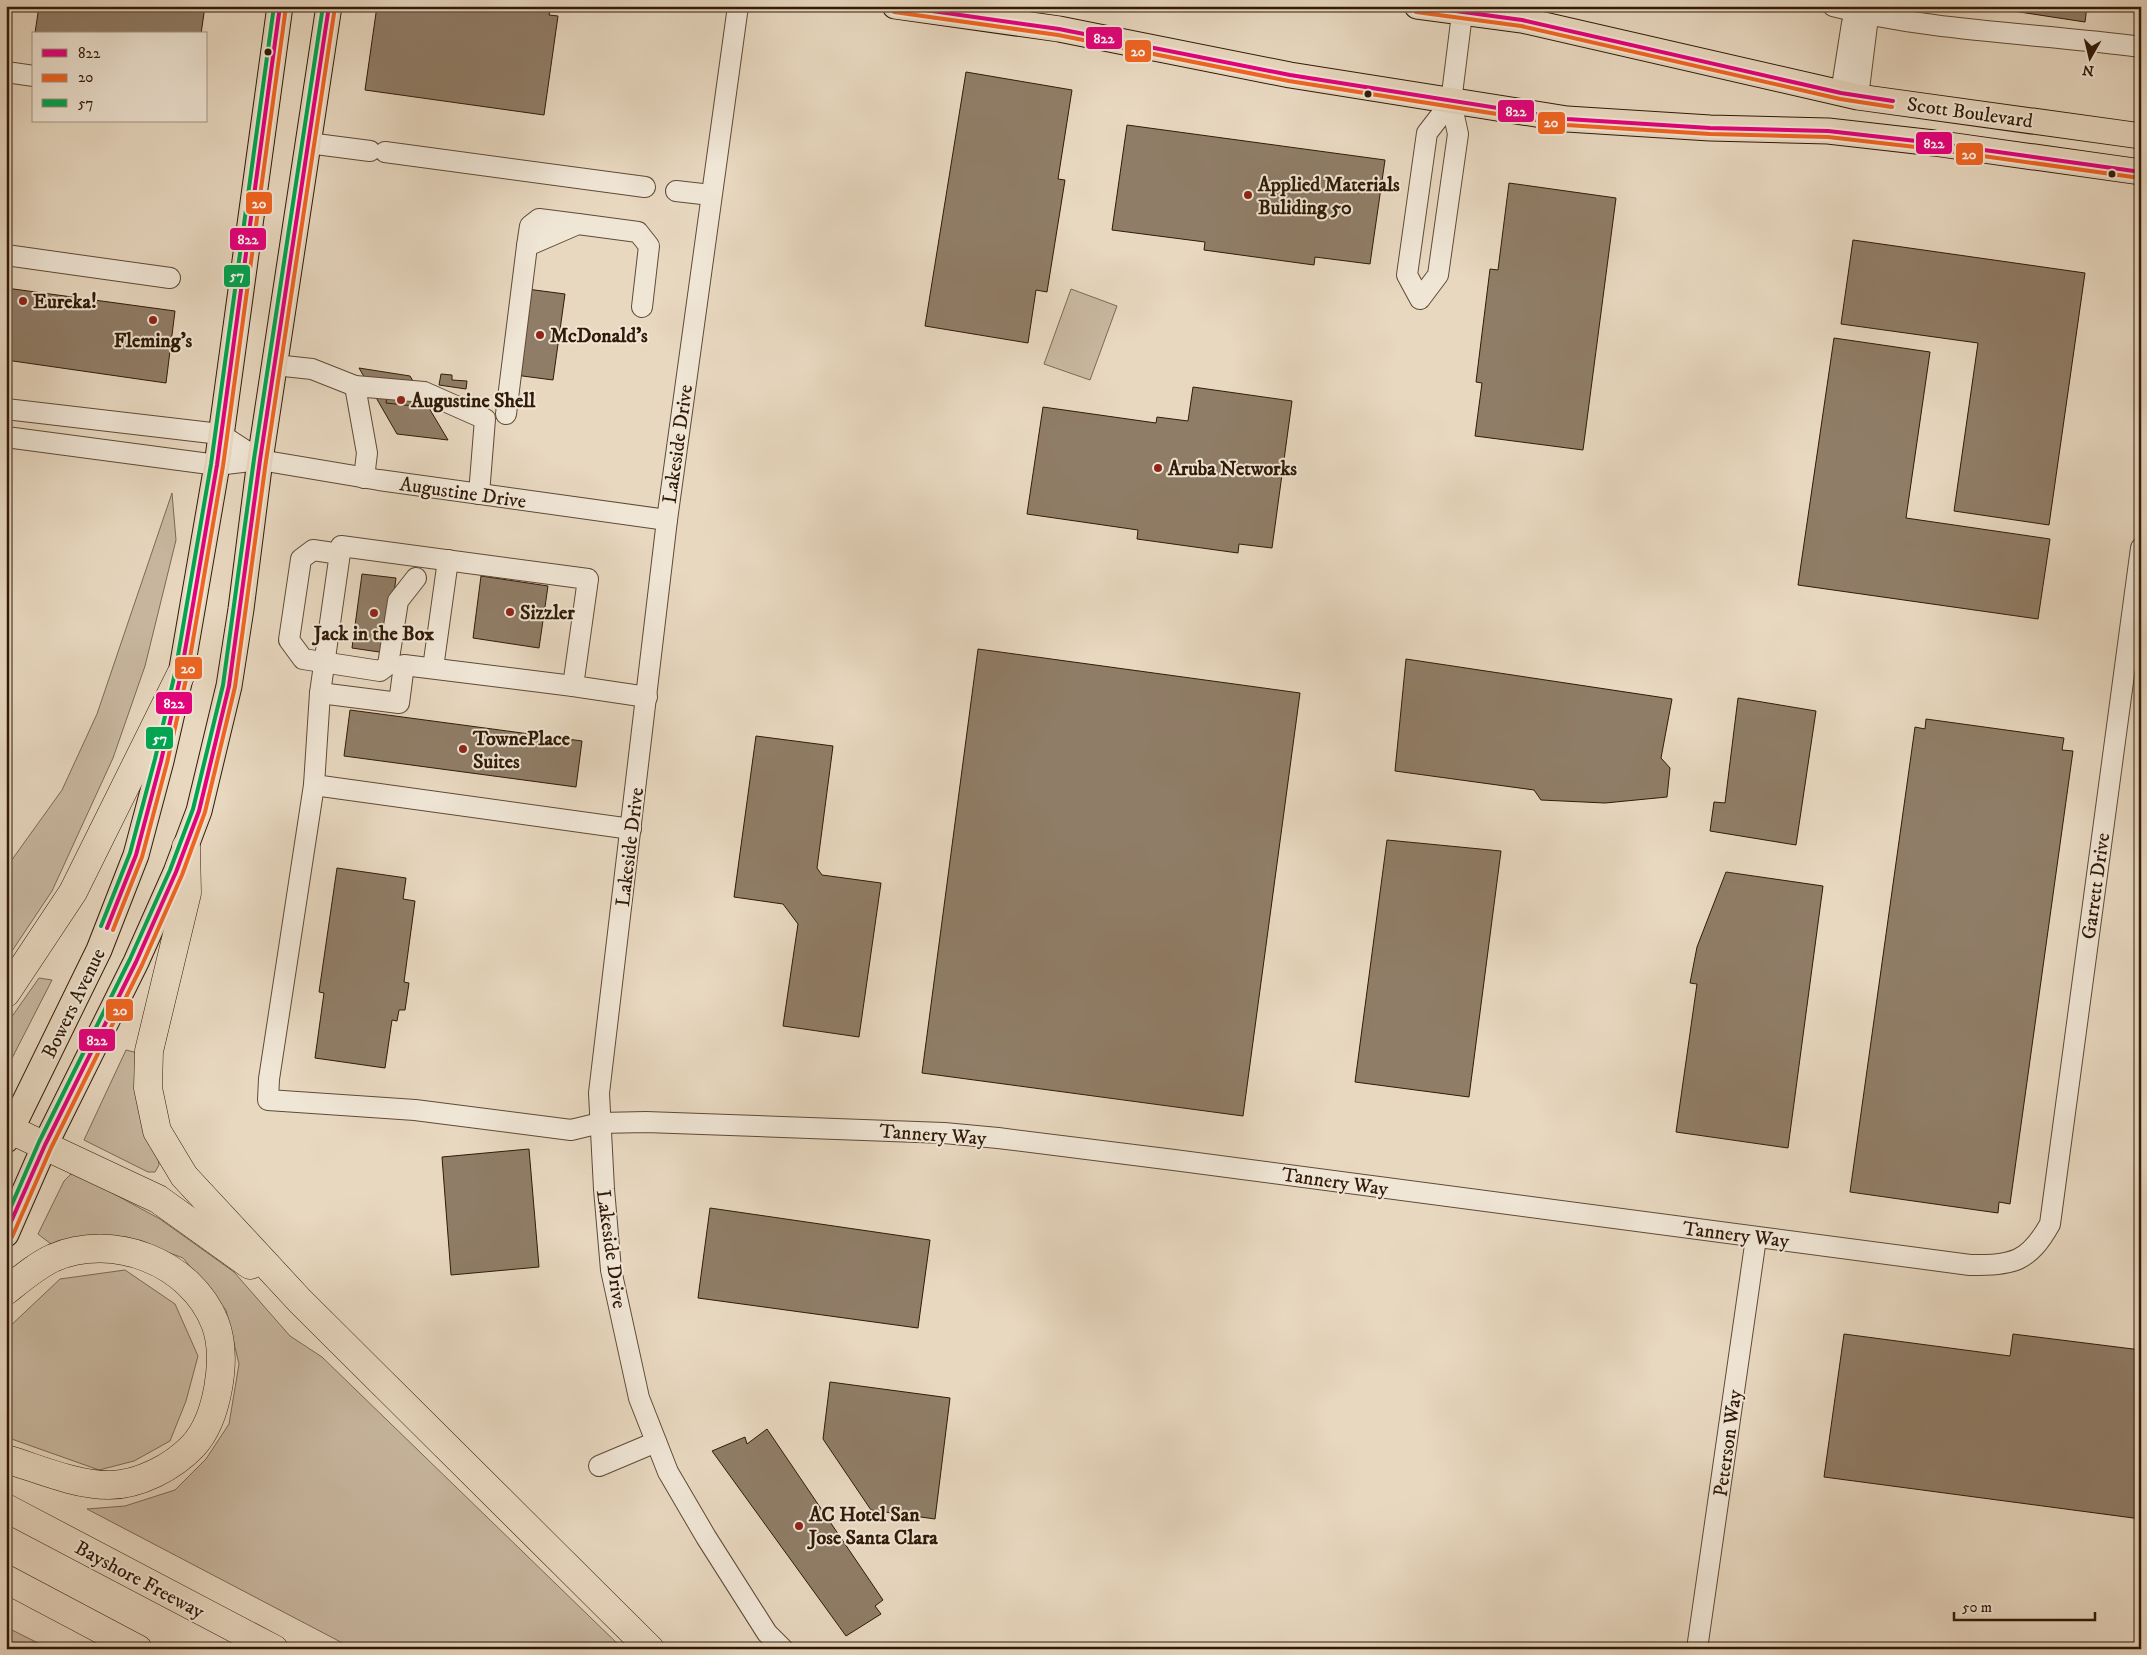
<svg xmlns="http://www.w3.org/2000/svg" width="2147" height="1655" viewBox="0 0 2147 1655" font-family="'IM FELL DW Pica',serif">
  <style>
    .green { fill: #c9b8a1; stroke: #7d6954 }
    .building { fill: #907d67; stroke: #311a07 }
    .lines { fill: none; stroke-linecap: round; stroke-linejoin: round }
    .minor-casing { stroke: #5f4a35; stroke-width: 22 }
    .major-casing { stroke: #311a07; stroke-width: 27 }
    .highway-casing { stroke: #311a07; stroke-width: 29 }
    .minor { stroke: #f0e6d6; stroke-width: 20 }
    .major { stroke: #e8d8c0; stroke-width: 25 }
    .highway { stroke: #e8d8c0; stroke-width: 28 }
    .bus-1-casing { stroke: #f0e6d6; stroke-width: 8 }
    .bus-2-casing { stroke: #f0e6d6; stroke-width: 8 }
    .bus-3-casing { stroke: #f0e6d6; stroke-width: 8 }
    .bus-1 { stroke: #e5007d; stroke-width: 4 }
    .bus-2 { stroke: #f26522; stroke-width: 4 }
    .bus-3 { stroke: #00a651; stroke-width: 4 }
    .bus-dot { fill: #311a07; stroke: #f0e6d6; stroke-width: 2 }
    .poi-dot { fill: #8f2418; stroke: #f0e6d6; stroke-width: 2 }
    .labels { text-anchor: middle; stroke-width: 4; stroke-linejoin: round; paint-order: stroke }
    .street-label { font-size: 20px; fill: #311a07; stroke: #f0e6d6 }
    .poi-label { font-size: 20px; font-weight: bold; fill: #311a07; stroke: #f0e6d6; text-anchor: start }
    .line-badge { stroke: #f0e6d6; stroke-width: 2 }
    .badge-label { font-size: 14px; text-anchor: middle; font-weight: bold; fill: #fff }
  </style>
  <rect width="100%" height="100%" fill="#e8d8c0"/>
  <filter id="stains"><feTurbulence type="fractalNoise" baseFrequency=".004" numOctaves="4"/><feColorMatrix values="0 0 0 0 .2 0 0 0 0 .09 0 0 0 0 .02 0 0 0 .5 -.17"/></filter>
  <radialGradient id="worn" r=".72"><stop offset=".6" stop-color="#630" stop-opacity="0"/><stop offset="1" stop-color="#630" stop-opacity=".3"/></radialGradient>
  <g class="green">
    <path d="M1071 289 1117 306 1090 380 1044 364Z"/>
    <path d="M172 493 176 540 145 666 113 758 52 891 6 960V868L62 790 97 714Z"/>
    <path d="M39 978 52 980 6 1070V1025Z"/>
    <path d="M126 1050 142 1054 159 1165 155 1172H148L84 1140Z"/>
    <path d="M71 1174 83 1177 160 1219 234 1272 290 1336 322 1357 623 1649H354L87 1509 125 1506 175 1490 206 1459 229 1424 239 1364 226 1310 183 1258 127 1237H82L51 1244 38 1234 64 1181Z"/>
    <path d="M125 1270 175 1304 198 1356 186 1401 170 1441 134 1461 99 1470 6 1437 7 1329 60 1279Z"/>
    <path d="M6 1627 50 1649H6Z"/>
  </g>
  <g class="building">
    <path d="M39 6H205L201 34H38L35 33Z"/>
    <path d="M377 6H551L549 15 558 16 544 115 365 90Z"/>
    <path d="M2013 6H2087L2085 22 2013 11Z"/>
    <path d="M966 72 1072 90 1058 179 1065 180 1047 292 1036 290 1028 343 925 326Z"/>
    <path d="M1127 125 1385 160 1370 264 1315 257 1314 265 1204 250 1205 242 1112 230Z"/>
    <path d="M1509 183 1616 198 1583 450 1475 436 1482 383 1476 382 1490 269 1498 270Z"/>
    <path d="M1853 240 2085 273 2049 525 1954 511 1978 343 1841 324Z"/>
    <path d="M6 288 175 311 166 383 6 360Z"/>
    <path d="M527 289 565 294 553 380 515 375Z"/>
    <path d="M1834 338 1930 352 1906 518 2050 539 2038 619 1798 585Z"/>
    <path d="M359 368 410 376 448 440 397 434Z"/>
    <path d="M441 374 452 375V380L467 381 466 389 439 385Z"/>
    <path d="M1193 387 1292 401 1272 548 1239 544 1238 553 1137 539 1138 530 1027 514 1043 407 1156 423 1157 417 1188 421Z"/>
    <path d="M387 394 415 397 414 406 386 403Z"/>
    <path d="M362 574 396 578 386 653 352 648Z"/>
    <path d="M481 576 548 586 539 648 473 638Z"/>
    <path d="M978 649 1300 693 1243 1116 922 1073Z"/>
    <path d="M1406 659 1672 699 1661 758 1670 768 1667 797 1605 803 1541 800 1534 790 1395 771Z"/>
    <path d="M1738 698 1816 711 1796 845 1710 831 1714 802 1725 803Z"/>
    <path d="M350 710 582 741 576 787 344 756Z"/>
    <path d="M1926 719 2064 738 2062 750 2073 751 2010 1204 1999 1202 1998 1213 1850 1192 1915 727 1925 729Z"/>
    <path d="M756 736 833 746 817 868 822 875 881 883 859 1037 783 1026 798 924 783 904 734 897Z"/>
    <path d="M1387 840 1501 851 1469 1097 1355 1082Z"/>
    <path d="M337 868 406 878 403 899 415 901 404 982 409 983 405 1010H399L397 1021 392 1020 385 1068 315 1058 324 993 319 992Z"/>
    <path d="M1726 872 1823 886 1788 1148 1676 1132 1697 984 1690 983 1697 947Z"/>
    <path d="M529 1149 539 1267 451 1275 442 1157Z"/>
    <path d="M710 1208 930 1240 918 1328 698 1298Z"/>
    <path d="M1844 1334 2010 1356 2013 1334 2141 1350V1519L1824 1477Z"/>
    <path d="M830 1382 950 1398 935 1519 871 1510 823 1439Z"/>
    <path d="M767 1429 883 1600 875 1606 881 1614 846 1636 712 1451 745 1437 747 1444Z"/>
  </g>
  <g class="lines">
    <defs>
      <g id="minor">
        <path d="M738 6 667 520 599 1093 604 1189 611 1270 639 1398 668 1472 706 1537 767 1633 783 1649"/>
        <path d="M1833 6C1933 32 2038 33 2141 47"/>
        <path d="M6 72 34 76"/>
        <path d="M1841 93 1852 23 1863 14"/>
        <path d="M1858 97 1867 25 1863 14 1864 6"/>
        <path d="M1451 102 1458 134 1438 275 1420 299 1407 275 1427 133Z"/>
        <path d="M1451 102 1463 6"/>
        <path d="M308 143 370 151"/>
        <path d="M385 152 645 187"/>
        <path d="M676 191 711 195"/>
        <path d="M527 246 530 226 539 219 578 224"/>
        <path d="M6 255 170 278"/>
        <path d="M275 365 312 369 355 386 424 392 485 419 479 494"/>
        <path d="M355 386 367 453 364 478"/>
        <path d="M6 409 220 434 260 460"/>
        <path d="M506 414 527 246 578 224 638 232 649 246 642 307"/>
        <path d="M6 437 217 465 260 460 379 480 667 520"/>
        <path d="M340 554 313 550 301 559 289 640 303 659 380 671 388 665 398 601 416 578"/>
        <path d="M433 668 448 560"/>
        <path d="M320 693 399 703 404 665 573 686"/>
        <path d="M647 697 573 686 588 579 341 546 320 693 314 785 269 1079 268 1100 415 1110 571 1130 600 1123 646 1122 944 1133 998 1138 1174 1160 1970 1265C2013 1265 2028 1263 2050 1224L2141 548"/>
        <path d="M314 785 631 829"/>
        <path d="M599 1466 656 1442"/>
        <path d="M1697 1649 1756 1238"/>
      </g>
      <g id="major">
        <path d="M895 6 1059 29 1290 75 1567 119 1710 128 1828 131 1934 143 2141 172"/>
        <path d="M1417 6 1522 20 1858 97 2141 136"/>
        <path d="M6 1140 99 950 136 855 161 761 181 674 217 465 280 6"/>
        <path d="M6 1234 45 1145 136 962 176 872 199 811 229 686 241 609 260 460 329 6"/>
      </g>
      <g id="highway">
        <path d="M186 847 187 893 149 1051 148 1088 157 1131 184 1176 300 1301 650 1649"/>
        <path d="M6 993 73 892 181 674"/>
        <path d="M11 1130 158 1199 250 1265"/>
        <path d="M6 1291C21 1279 36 1266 53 1258 113 1232 191 1262 215 1323 228 1357 218 1419 193 1446 173 1467 139 1485 109 1485 75 1485 39 1469 6 1459"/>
        <path d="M6 1508 274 1649"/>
        <path d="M6 1579 138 1649"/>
      </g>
    </defs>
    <use href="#minor" class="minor-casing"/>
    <use href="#major" class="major-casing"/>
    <use href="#highway" class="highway-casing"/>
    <use href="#minor" class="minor"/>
    <use href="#major" class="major"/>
    <use href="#highway" class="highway"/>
    <defs>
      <g id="bus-1">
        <path d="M897 6 1059 29 1290 75 1567 119 1710 128 1828 131 1934 143 2141 172"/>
        <path d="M1419 6 1522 20 1841 93 1893 101"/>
        <path d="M107 928 136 855 161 761 181 674 217 465 280 6"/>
        <path d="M6 1233 45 1145 136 962 176 872 199 811 229 686 260 460 329 6"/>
      </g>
      <g id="bus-2">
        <path d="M894 12 1058 35 1289 81 1566 125 1710 134 1828 137 1933 149 2140 178"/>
        <path d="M1416 12 1521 26 1840 99 1892 107"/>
        <path d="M113 930 142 857 167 763 187 675 223 466 286 7"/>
        <path d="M12 1237 51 1148 142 965 182 875 205 812 235 687 266 461 335 7"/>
      </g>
      <g id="bus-3">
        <path d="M101 926 130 853 155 759 175 673 211 464 274 6"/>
        <path d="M6 1218 39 1142 130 959 170 870 193 809 223 685 254 459 323 6"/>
      </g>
    </defs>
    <use href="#bus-1" class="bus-1-casing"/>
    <use href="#bus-2" class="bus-2-casing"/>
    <use href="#bus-3" class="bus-3-casing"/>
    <use href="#bus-1" class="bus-1"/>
    <use href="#bus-2" class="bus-2"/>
    <use href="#bus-3" class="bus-3"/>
  </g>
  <g class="bus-dot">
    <circle cx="268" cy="52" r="4.5"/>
    <circle cx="1368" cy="94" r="4.5"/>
    <circle cx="2112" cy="174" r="4.5"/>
  </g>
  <g class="poi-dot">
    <circle cx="1248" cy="195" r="5"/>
    <circle cx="23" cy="301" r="5"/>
    <circle cx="153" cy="320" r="5"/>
    <circle cx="540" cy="335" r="5"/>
    <circle cx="401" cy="400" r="5"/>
    <circle cx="1158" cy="468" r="5"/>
    <circle cx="510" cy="612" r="5"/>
    <circle cx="374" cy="613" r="5"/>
    <circle cx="463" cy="749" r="5"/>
    <circle cx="799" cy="1526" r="5"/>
  </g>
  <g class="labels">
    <g class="street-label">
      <text transform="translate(1970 112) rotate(8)" y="7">Scott Boulevard</text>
      <text transform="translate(677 444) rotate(-82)" y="7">Lakeside Drive</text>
      <text transform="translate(463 492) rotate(8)" y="7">Augustine Drive</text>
      <text transform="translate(629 847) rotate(-83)" y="7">Lakeside Drive</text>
      <text transform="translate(2095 886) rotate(-82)" y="7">Garrett Drive</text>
      <text transform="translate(73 1003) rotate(-64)" y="7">Bowers Avenue</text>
      <text transform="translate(933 1134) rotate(4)" y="7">Tannery Way</text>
      <text transform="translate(1335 1181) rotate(8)" y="7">Tannery Way</text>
      <text transform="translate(1736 1234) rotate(7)" y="7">Tannery Way</text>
      <text transform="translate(612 1249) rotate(82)" y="7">Lakeside Drive</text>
      <text transform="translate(1727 1443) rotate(-82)" y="7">Peterson Way</text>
      <text transform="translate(140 1579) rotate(28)" y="7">Bayshore Freeway</text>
    </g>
    <g class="poi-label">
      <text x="1258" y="191">Applied Materials<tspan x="1258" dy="23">Buliding 50</tspan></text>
      <text x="33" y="308">Eureka!</text>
      <text x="550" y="342">McDonald's</text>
      <text x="153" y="347" text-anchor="middle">Fleming's</text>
      <text x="411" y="407">Augustine Shell</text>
      <text x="1168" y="475">Aruba Networks</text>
      <text x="520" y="619">Sizzler</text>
      <text x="374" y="640" text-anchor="middle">Jack in the Box</text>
      <text x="473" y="745">TownePlace<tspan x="473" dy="23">Suites</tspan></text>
      <text x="809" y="1521">AC Hotel San<tspan x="809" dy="23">Jose Santa Clara</tspan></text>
    </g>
  </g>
  <g class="line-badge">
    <rect x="1085" y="26" width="38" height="24" rx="5" fill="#e5007d"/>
    <rect x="1124" y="39" width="28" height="24" rx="5" fill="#f26522"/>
    <rect x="1497" y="99" width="38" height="24" rx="5" fill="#e5007d"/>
    <rect x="1537" y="111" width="29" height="24" rx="5" fill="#f26522"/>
    <rect x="1915" y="131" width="38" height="24" rx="5" fill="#e5007d"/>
    <rect x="1955" y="142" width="29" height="24" rx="5" fill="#f26522"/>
    <rect x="245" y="191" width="28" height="24" rx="5" fill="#f26522"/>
    <rect x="229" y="227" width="38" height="24" rx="5" fill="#e5007d"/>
    <rect x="223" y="264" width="28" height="24" rx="5" fill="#00a651"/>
    <rect x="174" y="656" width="29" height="24" rx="5" fill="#f26522"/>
    <rect x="155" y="691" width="38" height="24" rx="5" fill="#e5007d"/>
    <rect x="145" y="726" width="29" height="24" rx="5" fill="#00a651"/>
    <rect x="105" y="998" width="29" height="24" rx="5" fill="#f26522"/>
    <rect x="78" y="1028" width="38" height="24" rx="5" fill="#e5007d"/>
  </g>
  <g class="badge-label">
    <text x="1104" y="43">822</text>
    <text x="1138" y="56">20</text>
    <text x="1516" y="116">822</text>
    <text x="1551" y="127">20</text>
    <text x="1934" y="148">822</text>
    <text x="1969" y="159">20</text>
    <text x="259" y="208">20</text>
    <text x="248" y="244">822</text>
    <text x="237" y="280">57</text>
    <text x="188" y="673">20</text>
    <text x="174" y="708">822</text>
    <text x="160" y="743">57</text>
    <text x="120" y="1015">20</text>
    <text x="97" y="1045">822</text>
  </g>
  <rect width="2147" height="1655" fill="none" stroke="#e8d8c0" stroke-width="25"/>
  <rect x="8" y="8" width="2132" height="1640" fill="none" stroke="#311a07" stroke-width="2.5"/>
  <rect x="12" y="12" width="2122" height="1630" fill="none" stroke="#311a07"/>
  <rect x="32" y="32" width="175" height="90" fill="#f0e6d6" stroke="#a49483"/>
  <rect x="42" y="49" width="25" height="8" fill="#e5007d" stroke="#a49483"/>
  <text x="78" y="58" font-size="15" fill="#311a07">822</text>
  <rect x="42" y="74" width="25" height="8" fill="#f26522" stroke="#a49483"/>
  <text x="78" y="82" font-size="15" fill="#311a07">20</text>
  <rect x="42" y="99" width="25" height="8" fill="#00a651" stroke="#a49483"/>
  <text x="78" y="108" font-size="15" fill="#311a07">57</text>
  <g transform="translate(2090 58) rotate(188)" stroke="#f0e6d6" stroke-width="4" paint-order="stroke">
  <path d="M0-4L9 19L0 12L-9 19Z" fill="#311a07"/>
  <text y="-8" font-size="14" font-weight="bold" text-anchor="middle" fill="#311a07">N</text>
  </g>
  <path d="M1954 1612v8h141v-8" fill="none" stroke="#311a07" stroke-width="2.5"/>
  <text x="1962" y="1612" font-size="15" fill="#311a07" stroke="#f0e6d6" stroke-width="4" paint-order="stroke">50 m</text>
  <rect width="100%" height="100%" filter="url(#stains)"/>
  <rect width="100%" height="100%" fill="url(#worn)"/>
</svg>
